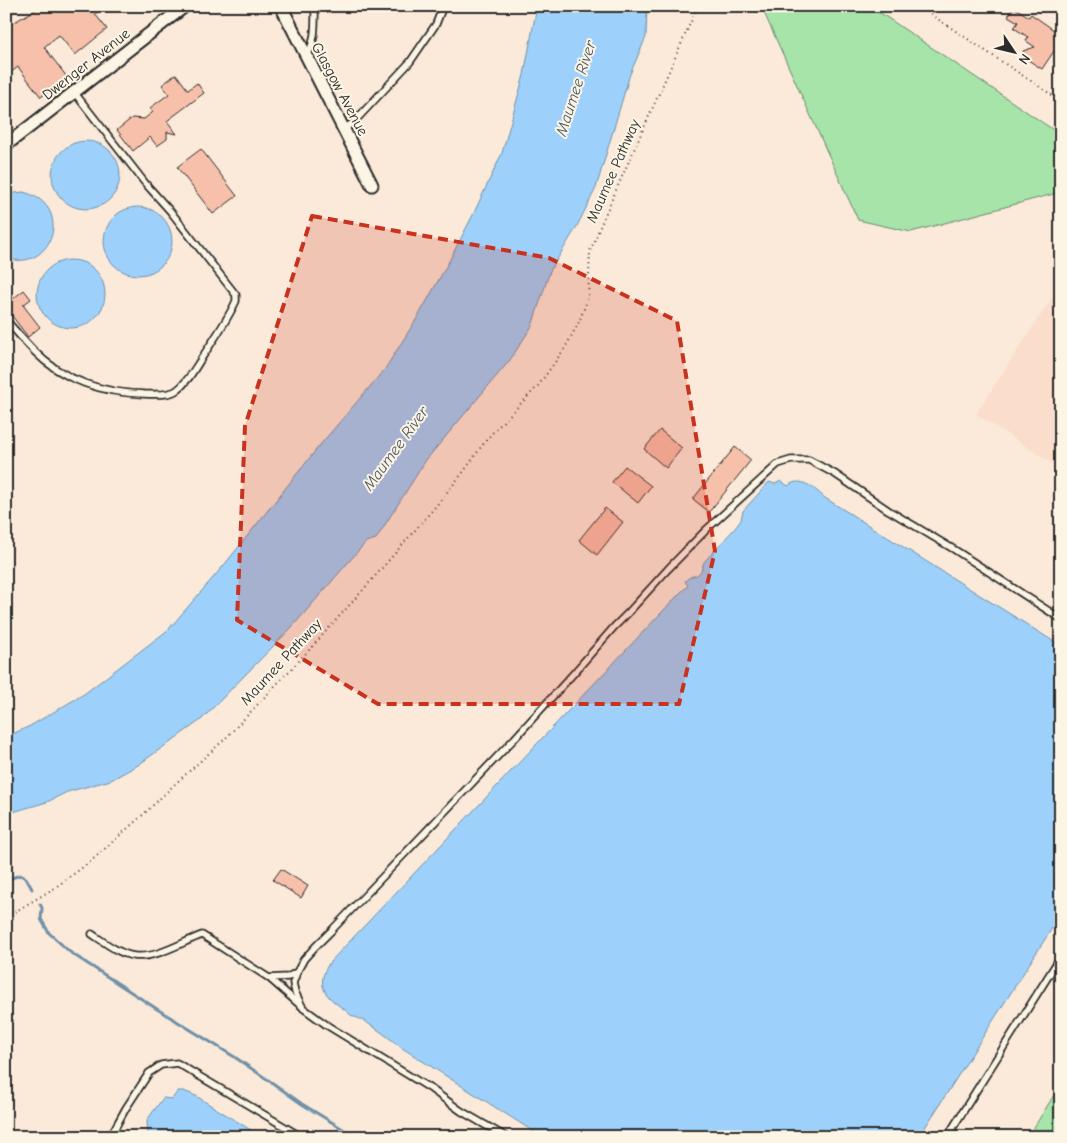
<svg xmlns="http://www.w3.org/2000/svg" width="1067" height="1143" viewBox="0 0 1067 1143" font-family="'Comic Neue',sans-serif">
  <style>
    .built { fill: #faddcb }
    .green { fill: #a7e4aa; stroke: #69886a }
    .water { fill: #9dd1fb; stroke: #6f8fa8 }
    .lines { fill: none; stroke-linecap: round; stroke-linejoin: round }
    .stream { stroke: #6f8fa8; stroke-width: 3 }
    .building { fill: #f7c0ab; stroke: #2b2b2b }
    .service-casing { stroke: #2b2b2b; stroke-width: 9 }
    .minor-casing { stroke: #2b2b2b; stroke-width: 15 }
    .path { stroke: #2b2b2b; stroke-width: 2; stroke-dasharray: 1 4; stroke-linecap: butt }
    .service { stroke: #fcf5e5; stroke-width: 5.5 }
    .minor { stroke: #fcf5e5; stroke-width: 11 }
    .marked { fill: #c8321e; fill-opacity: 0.2; stroke: #c8321e; stroke-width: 4; stroke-dasharray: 10 6; stroke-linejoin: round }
    .labels { text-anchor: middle; stroke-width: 4; stroke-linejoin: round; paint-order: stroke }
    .street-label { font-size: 15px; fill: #2b2b2b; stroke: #fcf5e5 }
    .water-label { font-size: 16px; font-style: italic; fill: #48545f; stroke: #fcf5e5 }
  </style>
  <rect width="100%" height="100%" fill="#fbead9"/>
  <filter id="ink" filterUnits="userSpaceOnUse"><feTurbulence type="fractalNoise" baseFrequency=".02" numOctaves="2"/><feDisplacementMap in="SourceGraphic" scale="10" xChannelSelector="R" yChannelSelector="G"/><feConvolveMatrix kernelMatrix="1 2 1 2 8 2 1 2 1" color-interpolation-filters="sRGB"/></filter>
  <g filter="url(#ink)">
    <path class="built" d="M1061 284V469L976 414Z"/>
    <g class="green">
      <path d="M761 6H870L1061 135V192L911 232 858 220Z"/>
      <path d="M1059 1087 1061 1088V1137H1028Z"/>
    </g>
    <g class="water">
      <path d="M537 6H647L646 37 630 74 596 188 576 228 550 271 532 326 510 360 426 460 376 539 366 542 293 626 201 720 138 765 111 780 67 792 47 802 6 814V737L30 726 84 694 168 630 225 564 320 445 385 369 419 315 448 263 473 215 502 153 524 75Z"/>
      <circle cx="86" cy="175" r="34"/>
      <path d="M23 192C75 204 53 274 6 258V195L15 193Z"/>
      <circle cx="138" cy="241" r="34"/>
      <circle cx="71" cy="294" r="34"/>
      <path d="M781 481 788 486C800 475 815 489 825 498L1061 646V914L919 1137H542L402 1048C389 1038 378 1029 364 1021 360 1019 357 1018 353 1016 350 1015 347 1012 344 1009 324 996 315 984 330 962L682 591 688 586 685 581 690 577 697 575 701 571 704 562 736 527 741 520 743 511 769 482 775 484Z"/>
      <path d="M178 1091H184L196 1096 262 1137H148L147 1120 163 1098 172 1099Z"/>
    </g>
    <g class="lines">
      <g class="stream">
        <path d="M6 880 20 875 26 878 32 889"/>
        <path d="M40 904 42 908 41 919 49 933 71 953 157 1009 233 1056 274 1084 302 1104 356 1137"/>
      </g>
    </g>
    <g class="building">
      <path d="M42 6H105L95 14 107 29 75 55 59 35 44 47 67 77 41 97 18 67 6 76V27Z"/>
      <path d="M1014 7 1029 17 1031 14 1061 35V56L1054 51 1042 69 1025 58 1023 51 1035 47 1026 41 1028 37 1014 28 1018 22 1008 16Z"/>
      <path d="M176 74 188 90 197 83 204 93 167 121 177 134 167 132V139L157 146 150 137 133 151 117 130 132 118 144 119 153 112 150 108 169 94 162 85Z"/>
      <path d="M201 149 237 196 213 214 177 167Z"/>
      <path d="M24 290 31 299 23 305 40 327 28 337 6 308V304Z"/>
      <path d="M660 430 682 448 666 468 644 449Z"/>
      <path d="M735 447 751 460 709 512 693 499Z"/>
      <path d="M625 466 651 486 638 503 612 482Z"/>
      <path d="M605 508 623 522 597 555 579 540Z"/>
      <path d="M281 869 308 886 301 898 273 880Z"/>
    </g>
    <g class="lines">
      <defs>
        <g id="service">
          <path d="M306 57C316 42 315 24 315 6"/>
          <path d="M344 129 354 122 410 62 436 24 443 6"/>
          <path d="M6 320C15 330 24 341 34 351 63 381 104 393 144 394 154 394 169 396 177 390 188 382 195 368 203 356 214 339 227 321 236 301V295L171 212 145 183 74 92"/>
          <path d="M92 934C104 942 119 954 134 956 156 959 182 942 202 935L269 978 300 1005"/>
          <path d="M269 978 288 977 297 972"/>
          <path d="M110 1137 126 1108 149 1073 161 1065 177 1063 302 1137"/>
          <path d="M506 1137 461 1111 431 1089 328 1026 303 1008 295 992 293 983 297 972 304 959 315 947 331 931 514 739 573 674 614 627 628 613 668 569 707 529 778 464 791 460H809L835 474 888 510 955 550 1061 619"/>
          <path d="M947 1137 1061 956"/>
        </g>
        <g id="minor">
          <path d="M281 6 372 185"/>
          <path d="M1060 6H1061"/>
          <path d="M6 145 185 6"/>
        </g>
      </defs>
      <use href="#service" class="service-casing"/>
      <use href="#minor" class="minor-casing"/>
      <g class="path">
        <path d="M918 6 1061 101"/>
        <path d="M6 917 53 889 90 862 146 812 175 784 224 740 311 648 363 590 436 506 465 470 481 447 493 432 538 386 565 348 579 322 588 298 590 251 605 215 698 6"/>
      </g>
      <use href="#service" class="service"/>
      <use href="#minor" class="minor"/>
    </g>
  </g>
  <path class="marked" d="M312 216 549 258 677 321 715 551 679 704H378L237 620 245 426Z"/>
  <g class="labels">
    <g class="street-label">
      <text transform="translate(86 64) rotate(-38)" y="5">Dwenger Avenue</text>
      <text transform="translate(340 89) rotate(62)" y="5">Glasgow Avenue</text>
      <text transform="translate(613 171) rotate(-66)" y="5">Maumee Pathway</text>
      <text transform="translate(281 662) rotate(-47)" y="5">Maumee Pathway</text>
    </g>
    <g class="water-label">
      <text transform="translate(575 88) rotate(-72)" y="6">Maumee River</text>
      <text transform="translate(395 448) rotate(-54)" y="6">Maumee River</text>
    </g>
  </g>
  <rect width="1067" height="1143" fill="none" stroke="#fcf5e5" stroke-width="25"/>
  <rect x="12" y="12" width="1042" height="1118" fill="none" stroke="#2b2b2b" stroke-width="2" filter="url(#ink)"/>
  <g transform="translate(1014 52) rotate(125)" stroke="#fcf5e5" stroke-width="4" paint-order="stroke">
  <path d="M0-4L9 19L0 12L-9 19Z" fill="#2b2b2b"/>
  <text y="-8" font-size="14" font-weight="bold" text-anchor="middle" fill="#2b2b2b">N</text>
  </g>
</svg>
